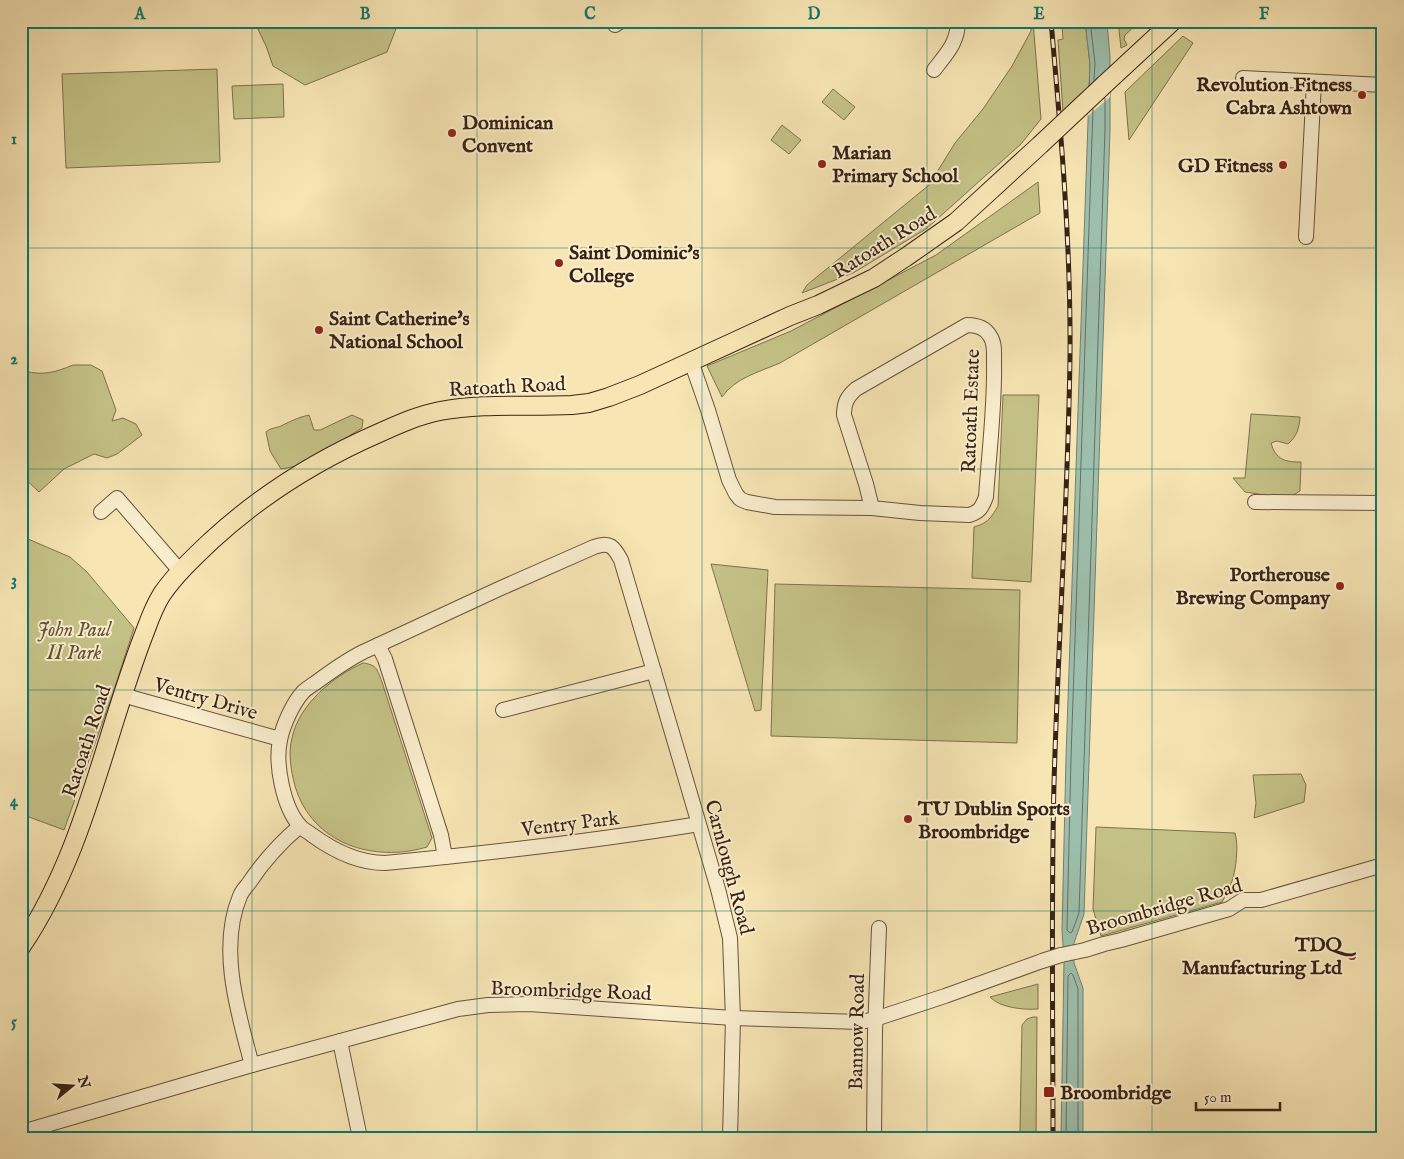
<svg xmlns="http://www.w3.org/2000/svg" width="1404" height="1159" viewBox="0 0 1404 1159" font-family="'IM FELL English',serif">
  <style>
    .green { fill: #c5c287; stroke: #7e724e }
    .water { fill: #9dbfad; stroke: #758070 }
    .pier { fill: #f7e5b4 }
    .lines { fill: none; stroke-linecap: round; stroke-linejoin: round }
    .shore { stroke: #6a7061; stroke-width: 1 }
    .minor-casing { stroke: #68533d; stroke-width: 16 }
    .major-casing { stroke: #382215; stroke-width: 20 }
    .minor { stroke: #faeece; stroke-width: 14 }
    .major { stroke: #f7e5b4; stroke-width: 18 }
    .rail-casing { stroke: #382215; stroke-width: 5 }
    .rail { stroke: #faeece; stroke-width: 3; stroke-dasharray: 9; stroke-linecap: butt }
    .minor-bridge-casing { stroke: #68533d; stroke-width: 16; stroke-linecap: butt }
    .major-bridge-casing { stroke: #382215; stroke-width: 20; stroke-linecap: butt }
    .minor-bridge { stroke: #faeece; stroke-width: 14 }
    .major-bridge { stroke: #f7e5b4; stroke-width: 18 }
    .grid { fill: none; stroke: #0f766e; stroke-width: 1; stroke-opacity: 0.55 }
    .poi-dot { fill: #8f2418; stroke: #faeece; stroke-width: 2 }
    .labels { text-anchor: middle; stroke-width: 4; stroke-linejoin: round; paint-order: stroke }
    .poi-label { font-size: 20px; font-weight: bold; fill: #382215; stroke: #faeece; text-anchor: start }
    .street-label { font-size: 20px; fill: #382215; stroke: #faeece }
    .park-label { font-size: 20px; font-style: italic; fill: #625237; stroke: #faeece }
    .neatline { fill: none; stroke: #0f766e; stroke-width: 2 }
    .grid-label { font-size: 16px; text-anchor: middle; font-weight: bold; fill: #0f766e }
  </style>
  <rect width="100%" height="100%" fill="#f7e5b4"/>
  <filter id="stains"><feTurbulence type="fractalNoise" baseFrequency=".004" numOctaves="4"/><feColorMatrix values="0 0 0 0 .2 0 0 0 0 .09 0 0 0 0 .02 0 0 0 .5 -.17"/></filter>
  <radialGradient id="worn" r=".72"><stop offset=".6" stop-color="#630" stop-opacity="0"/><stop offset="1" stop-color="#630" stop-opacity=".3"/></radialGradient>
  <g class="green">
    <path d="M254 21H399L387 52 305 85 273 66 266 46Z"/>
    <path d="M1032 21H1033L1041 119 1021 144 926 229 853 273 802 293 807 285 929 185 955 143 983 109 1012 66 1031 31Z"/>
    <path d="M1056 21H1085L1090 64 1089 88 1063 111 1058 40 1063 39 1062 27H1057Z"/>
    <path d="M1118 21H1140L1125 35 1124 39 1127 45 1121 48Z"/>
    <path d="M1183 36 1193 43 1129 140 1125 92Z"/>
    <path d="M217 69 220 162 66 168 62 74Z"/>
    <path d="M283 84 284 117 234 119 232 86Z"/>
    <path d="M833 89 855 107 844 120 822 102Z"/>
    <path d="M782 125 801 140 789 154 771 140Z"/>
    <path d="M1038 182 1040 213 780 363C759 372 735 378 722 397L707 366 791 331 936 255Z"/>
    <path d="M73 365H91L102 371 116 410 112 421 123 418 136 424 142 435 117 454 107 458 94 454 64 469 39 492 21 475V374L25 371C43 376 56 372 73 365Z"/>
    <path d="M1003 395H1039L1031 582 972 578 974 527C988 523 991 518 998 506Z"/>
    <path d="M1251 414 1300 417C1299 429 1297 436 1288 444L1277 441 1271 443C1276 460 1285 462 1301 462L1300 491 1290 497 1271 496 1245 492 1233 478H1245Z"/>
    <path d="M309 415 314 430H320L352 415 363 420 362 428 302 465 281 469 270 451 266 432C270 428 276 428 281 426 291 421 299 417 309 415Z"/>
    <path d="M21 536 70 557 87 572 134 628 113 693 64 830 21 814Z"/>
    <path d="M711 564 768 570 761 710 755 711Z"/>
    <path d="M775 584 1020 590 1017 743 771 736Z"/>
    <path d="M363 663C378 665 377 670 382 682L432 838 427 847C374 863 312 844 295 786 291 771 288 753 292 738 299 704 334 676 363 663Z"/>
    <path d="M1301 774 1306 785 1304 802 1254 818 1256 803 1253 775Z"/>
    <path d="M1096 827 1235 833C1239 845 1236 872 1231 884 1229 890 1225 896 1222 902L1101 936 1093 909Z"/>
    <path d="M1038 984V1009C1024 1010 1000 1008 990 997Z"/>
    <path d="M1033 1017H1037L1036 1138H1023L1020 1131 1022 1025 1027 1019Z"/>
  </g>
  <path class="water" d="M1085 21H1107L1110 57V130L1084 914 1073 946 1074 963 1083 988V1138H1061L1064 961 1062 930 1066 757 1090 64Z"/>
  <path class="pier" d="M1110 81V97L1088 116V101Z"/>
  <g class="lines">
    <g class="shore">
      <path d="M1090 21 1095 63 1094 80"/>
      <path d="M1093 109 1071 757 1067 930 1070 933 1072 932 1079 913 1105 130V98"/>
      <path d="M1066 1138 1068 976 1071 973 1073 975 1078 989V1138"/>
    </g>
    <defs>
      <g id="minor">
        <path d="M615 25 621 21"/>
        <path d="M934 70C946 54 958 43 958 21"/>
        <path d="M1243 78 1383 85"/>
        <path d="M1306 237 1314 82"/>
        <path d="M691 361 708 410 729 480 736 494 740 499 747 502 775 507 872 508 920 513 969 515C980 512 982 507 986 497 989 452 995 407 994 362 994 353 995 343 990 336 985 327 976 325 967 325L856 389C847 397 844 403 844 415L866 484 872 508"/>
        <path d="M1255 502 1383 503"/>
        <path d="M101 512 117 498 180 571"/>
        <path d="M378 645 385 659 441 835 445 857"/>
        <path d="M122 694 133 698 280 739"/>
        <path d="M503 710 654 671"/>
        <path d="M699 824C595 841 490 853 385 863 358 863 334 851 312 835 309 832 303 830 300 826 283 807 275 764 280 740 283 725 293 703 303 692 307 688 314 684 318 681 333 670 347 660 363 652L501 588 594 547C610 541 614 547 621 560L681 763 718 889 730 938 733 1018 730 1138"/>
        <path d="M1061 955 1085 950 1104 944 1121 940 1229 909 1243 900H1261L1383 865"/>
        <path d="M340 1041 360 1138"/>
        <path d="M252 1065C238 1013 218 948 240 896 242 891 246 887 249 883 263 862 281 842 300 826"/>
        <path d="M22 1132 252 1065 458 1009 488 1005 529 1004 733 1018 861 1022 875 1019 945 996 1042 961"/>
        <path d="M874 1138 875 1032 879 928"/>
      </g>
      <g id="major">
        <path d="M1105 84 1173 21"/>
        <path d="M21 947C86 851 104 735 146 629 150 618 155 605 162 594 176 574 193 558 211 541 261 495 317 460 379 433 399 424 419 415 440 411 483 403 528 407 572 405L589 403 609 397 640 385 790 316 818 305 874 278 906 257 956 222 1040 145"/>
      </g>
    </defs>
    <use href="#minor" class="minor-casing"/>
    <use href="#major" class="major-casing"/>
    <use href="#minor" class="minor"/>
    <use href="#major" class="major"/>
    <defs>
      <path id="rail" d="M1051 21C1061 133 1071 245 1070 357 1068 500 1058 642 1054 784 1051 902 1053 1020 1053 1138"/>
    </defs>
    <use href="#rail" class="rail-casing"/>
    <use href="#rail" class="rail"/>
    <defs>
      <path id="minor-bridge" d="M1042 961 1061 955"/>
      <path id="major-bridge" d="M1040 145 1105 84"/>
    </defs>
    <use href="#minor-bridge" class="minor-bridge-casing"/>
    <use href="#major-bridge" class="major-bridge-casing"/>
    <use href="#minor-bridge" class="minor-bridge"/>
    <use href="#major-bridge" class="major-bridge"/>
  </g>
  <path class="grid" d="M252 21V1138M477 21V1138M702 21V1138M927 21V1138M1152 21V1138M21 248H1383M21 469H1383M21 690H1383M21 911H1383"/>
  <g class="poi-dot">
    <circle cx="1362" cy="95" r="5"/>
    <circle cx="452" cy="133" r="5"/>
    <circle cx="822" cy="164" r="5"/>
    <circle cx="1283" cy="165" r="5"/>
    <circle cx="559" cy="263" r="5"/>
    <circle cx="319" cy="330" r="5"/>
    <circle cx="1340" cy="586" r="5"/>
    <circle cx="908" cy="819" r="5"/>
    <circle cx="1352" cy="956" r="5"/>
    <rect x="1043" y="1086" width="12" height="12" rx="2.5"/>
  </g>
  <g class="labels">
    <g class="poi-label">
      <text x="1352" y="91" text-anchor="end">Revolution Fitness<tspan x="1352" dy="23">Cabra Ashtown</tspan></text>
      <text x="462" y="129">Dominican<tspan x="462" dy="23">Convent</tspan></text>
      <text x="832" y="159">Marian<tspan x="832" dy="23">Primary School</tspan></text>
      <text x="1273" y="172" text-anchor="end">GD Fitness</text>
      <text x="569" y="259">Saint Dominic's<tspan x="569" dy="23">College</tspan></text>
      <text x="329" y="325">Saint Catherine's<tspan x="329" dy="23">National School</tspan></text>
      <text x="1330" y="581" text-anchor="end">Portherouse<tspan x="1330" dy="23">Brewing Company</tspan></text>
      <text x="918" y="815">TU Dublin Sports<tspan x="918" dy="23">Broombridge</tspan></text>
      <text x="1342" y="951" text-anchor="end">TDQ<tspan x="1342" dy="23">Manufacturing Ltd</tspan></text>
      <text x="1060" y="1099">Broombridge</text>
    </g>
    <g class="street-label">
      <text transform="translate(884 242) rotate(-32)" y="7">Ratoath Road</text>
      <text transform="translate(507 386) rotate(-3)" y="7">Ratoath Road</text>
      <text transform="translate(970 411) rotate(-88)" y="7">Ratoath Estate</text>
      <text transform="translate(206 698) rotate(16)" y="7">Ventry Drive</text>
      <text transform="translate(86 741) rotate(-72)" y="7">Ratoath Road</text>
      <text transform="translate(570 823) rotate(-7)" y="7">Ventry Park</text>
      <text transform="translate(730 867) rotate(75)" y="7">Carnlough Road</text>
      <text transform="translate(1164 906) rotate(-16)" y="7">Broombridge Road</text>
      <text transform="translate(571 990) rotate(2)" y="7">Broombridge Road</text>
      <text transform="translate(856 1032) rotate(-89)" y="7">Bannow Road</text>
    </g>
    <g class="park-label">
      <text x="74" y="636">John Paul<tspan x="74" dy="23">II Park</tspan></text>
    </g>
  </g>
  <rect width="1404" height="1159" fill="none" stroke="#f7e5b4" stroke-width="55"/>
  <g transform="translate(72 1086) rotate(72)" stroke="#faeece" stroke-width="4" paint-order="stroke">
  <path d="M0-4L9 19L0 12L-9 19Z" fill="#382215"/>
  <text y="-8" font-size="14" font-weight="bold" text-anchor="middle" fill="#382215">N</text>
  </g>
  <path d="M1196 1102v8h84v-8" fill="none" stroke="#382215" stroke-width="2.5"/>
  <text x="1204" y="1102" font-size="15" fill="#382215" stroke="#faeece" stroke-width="4" paint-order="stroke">50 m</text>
  <rect x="28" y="28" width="1348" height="1104" class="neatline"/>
  <g class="grid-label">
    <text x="140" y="19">A</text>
    <text x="365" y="19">B</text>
    <text x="590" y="19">C</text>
    <text x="814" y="19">D</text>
    <text x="1039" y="19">E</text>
    <text x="1264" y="19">F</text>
    <text x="14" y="144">1</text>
    <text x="14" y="364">2</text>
    <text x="14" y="585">3</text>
    <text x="14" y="806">4</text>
    <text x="14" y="1027">5</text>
  </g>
  <rect width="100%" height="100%" filter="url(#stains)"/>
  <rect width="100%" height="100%" fill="url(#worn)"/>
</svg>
